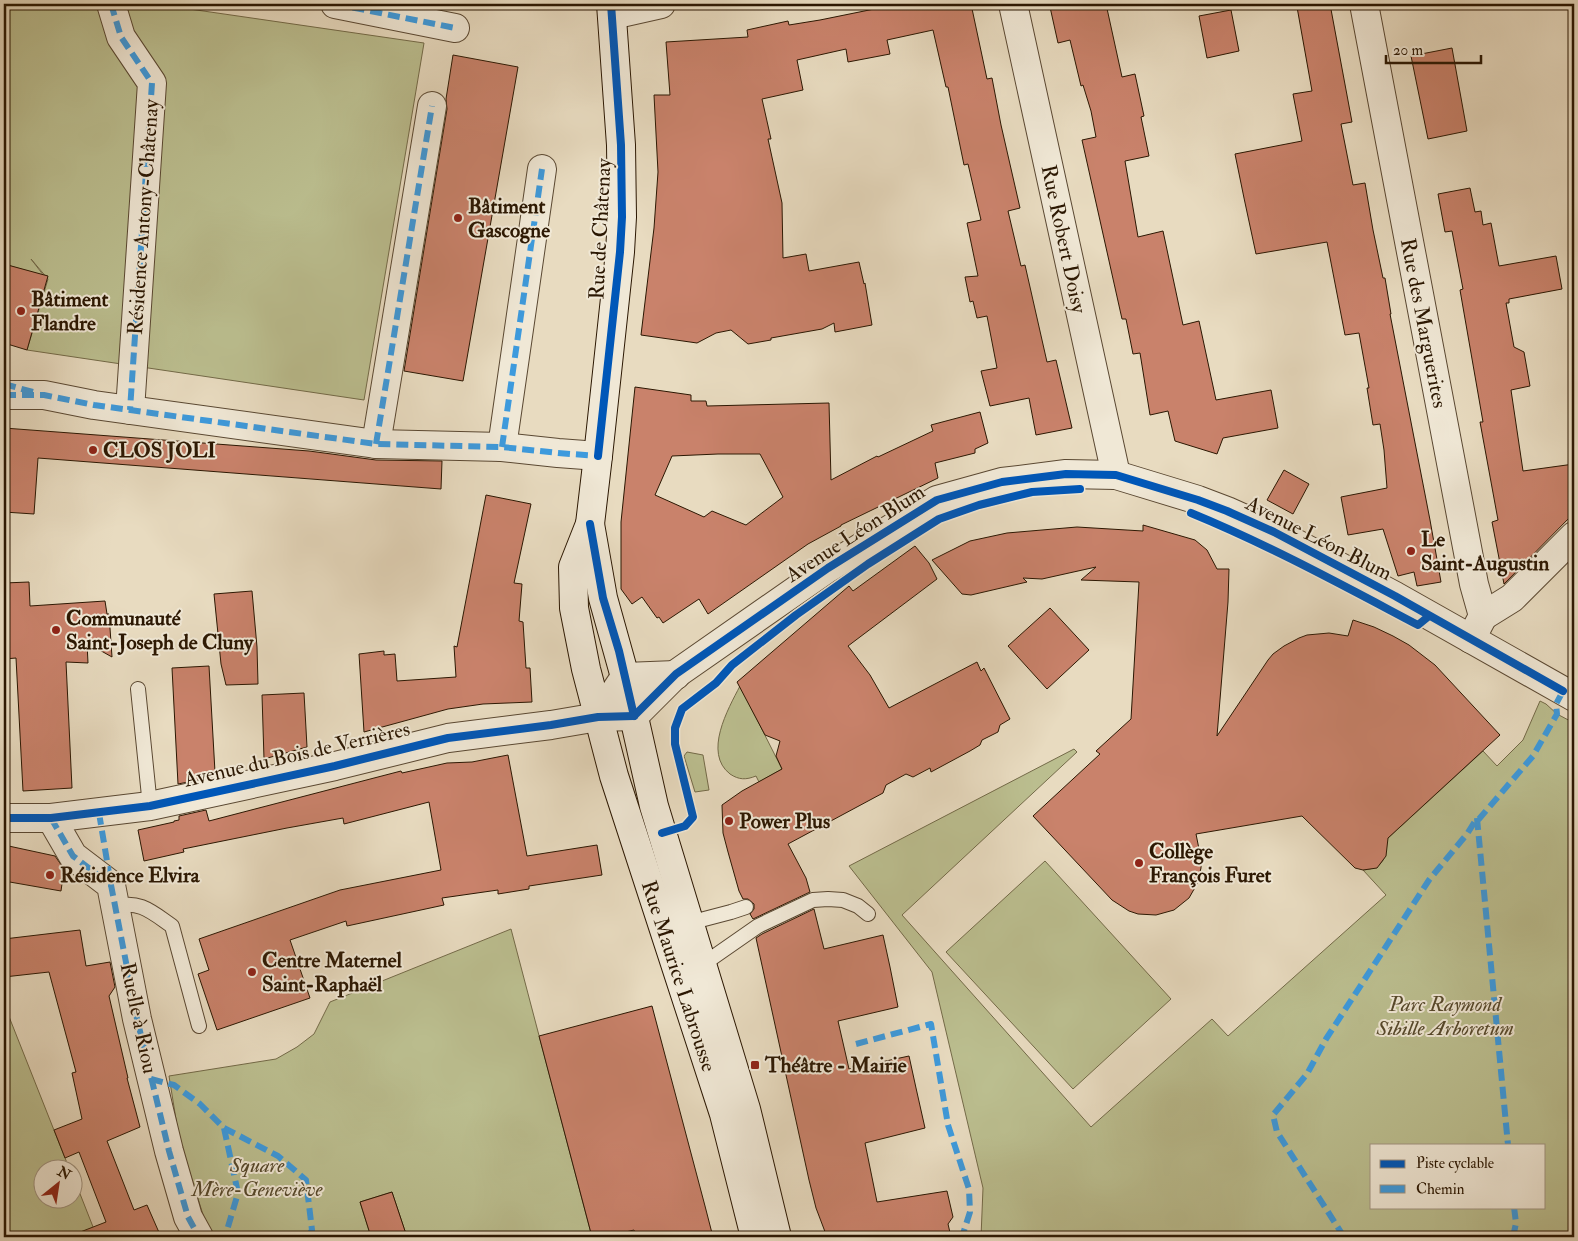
<svg xmlns="http://www.w3.org/2000/svg" width="1578" height="1241" viewBox="0 0 1578 1241" font-family="'IM FELL Double Pica',serif">
  <style>
    .green { fill: #bbbe8f; stroke: #736a48; fill-rule: evenodd }
    .building { fill: #c9826b; stroke: #2b1702; fill-rule: evenodd }
    .lines { fill: none; stroke-linecap: round; stroke-linejoin: round }
    .service-casing { stroke: #5a4832; stroke-width: 16 }
    .minor-casing { stroke: #5a4832; stroke-width: 30 }
    .secondary-casing { stroke: #2b1702; stroke-width: 30 }
    .service { stroke: #f0e8d6; stroke-width: 14 }
    .minor { stroke: #f0e8d6; stroke-width: 28 }
    .secondary { stroke: #f0e8d6; stroke-width: 28 }
    .quiet { stroke: #3d9add; stroke-width: 6; stroke-dasharray: 12 6; stroke-linecap: butt }
    .cycleway-casing { stroke: #f0e8d6; stroke-width: 11 }
    .cycleway { stroke: #0057b8; stroke-width: 8 }
    .poi-dot { fill: #8f2418; stroke: #f0e8d6; stroke-width: 2 }
    .labels { text-anchor: middle; stroke-width: 4; stroke-linejoin: round; paint-order: stroke }
    .poi-label { font-size: 21px; font-weight: bold; fill: #2b1702; stroke: #f0e8d6; text-anchor: start }
    .street-label { font-size: 21px; fill: #2b1702; stroke: #f0e8d6 }
    .park-label { font-size: 21px; font-style: italic; fill: #56492c; stroke: #f0e8d6 }
  </style>
  <rect width="100%" height="100%" fill="#e8dbc0"/>
  <filter id="stains"><feTurbulence type="fractalNoise" baseFrequency=".004" numOctaves="4"/><feColorMatrix values="0 0 0 0 .2 0 0 0 0 .09 0 0 0 0 .02 0 0 0 .5 -.17"/></filter>
  <radialGradient id="worn" r=".72"><stop offset=".6" stop-color="#630" stop-opacity="0"/><stop offset="1" stop-color="#630" stop-opacity=".3"/></radialGradient>
  <g class="green">
    <path d="M4 4H155L424 43 364 400 27 350 48 279 31 259 44 276 4 264Z"/>
    <path d="M740 686 782 769 759 782 756 776C746 780 739 780 730 774 703 753 728 709 740 686Z"/>
    <path d="M1540 701 1546 704 1557 714 1574 723V1237H981L983 1188 932 972 849 866 1074 749 1077 752 902 915 1091 1127 1212 1019 1228 1036 1386 895 1363 870C1384 868 1386 859 1386 840L1483 751 1497 766 1523 740ZM1372 1145H1544V1207H1372Z"/>
    <path d="M687 752 703 755 709 790 695 792 684 756Z"/>
    <path d="M1045 861 1171 999 1073 1089 946 952Z"/>
    <path d="M511 929 592 1237H407L392 1192 360 1202 371 1237H210L179 1138 169 1076 276 1059 297 1047 314 1034 330 1002Z"/>
    <path d="M4 1004 69 1168H42V1198H72L73 1176 97 1237H4Z"/>
  </g>
  <g class="building">
    <path d="M884 4H971L987 79 992 78 1001 125 1020 208 1008 211 1021 266 1025 265 1047 362 1056 360 1072 428 1036 435 1029 398 990 406 981 371 997 368 987 316 977 318 973 301 970 302 965 277 978 276 967 223 981 220 968 164 964 165 948 87H946L933 30 887 40 890 54 848 62 846 49 797 60 803 90 762 99 771 139H768L782 203 783 258 806 254 809 271 859 262 864 284 865 283 872 325 835 332 834 323 822 329 771 338V340L748 344 731 330 716 333 697 343 641 335 654 228 658 172 654 95H670L666 42 748 37 747 30 788 21 789 25 820 20 884 7Z"/>
    <path d="M1065 4H1106L1122 77 1135 74 1144 116 1141 117 1149 156 1125 161 1138 237 1163 231 1183 325 1199 321 1216 400 1271 390 1278 428 1223 438 1217 454 1175 441 1168 411 1150 415 1140 353 1133 354 1126 319H1122L1082 140 1096 137 1091 111 1083 85 1081 86 1070 40 1058 43 1050 7Z"/>
    <path d="M1315 4H1330L1352 122 1341 124 1353 185 1365 183 1373 230 1383 278H1385L1391 314H1390L1430 520 1441 582 1417 586 1414 572 1398 576 1383 529 1348 535 1341 497 1387 488 1384 450 1380 424 1373 425 1367 388H1369L1359 333 1345 335 1327 242 1256 254 1244 198 1235 154 1302 141 1293 94 1312 91 1297 7Z"/>
    <path d="M1231 10 1239 51 1207 58 1199 16Z"/>
    <path d="M1452 48 1467 131 1428 139 1411 56Z"/>
    <path d="M453 55 518 67 463 381 404 371 447 109 446 99Z"/>
    <path d="M1470 188 1475 212 1481 211 1483 225 1491 223 1499 266 1556 256 1562 289 1509 299V303H1506L1514 347 1524 352 1530 386 1511 390 1523 471 1574 464V513L1504 584 1492 522 1498 520 1480 422H1483L1460 290 1463 289 1452 231 1445 232 1438 194Z"/>
    <path d="M4 264 48 276 27 350 4 343Z"/>
    <path d="M635 387 691 395V401H706L707 406 829 403 831 480 877 456 878 457 933 431 931 425 980 412 988 443 975 449V453L935 463 938 478 841 525V526L808 544 708 614 699 599 663 623 659 617 657 618 642 597 632 604 621 589V522ZM718 454H760L783 497 746 525 712 511 704 517 655 495 672 456Z"/>
    <path d="M4 428 309 451 376 460 442 461 441 489 38 458 34 514 4 512Z"/>
    <path d="M1284 470 1309 484 1293 514 1267 500Z"/>
    <path d="M486 495 531 504 514 583 522 584 519 621 523 622 526 668H530L532 702 483 704 448 709 364 732 359 654 384 651V655L395 654 397 681 456 677 454 646 457 647Z"/>
    <path d="M1143 525 1195 540 1207 550 1217 569H1229L1228 602 1217 736 1268 660 1273 654 1284 646 1299 638 1307 635 1329 633 1348 636 1353 620 1374 627 1393 636 1409 645 1435 665 1500 735 1388 838 1386 856 1377 868 1363 870 1355 868 1302 816 1196 834 1201 859V868L1197 884 1189 898 1174 910 1156 915 1138 914 1129 911 1112 900 1033 816 1100 754 1096 751 1131 719 1139 582 1081 580 1096 567 1042 579 1023 578 1027 582 971 595 962 594 932 560 970 541 1007 533 1077 527 1143 531Z"/>
    <path d="M915 546 929 563 937 579 848 646 870 675 889 708 977 662 981 671 984 668 1010 719 1000 725 998 732 982 740 980 745 970 751 931 772 930 768 913 777 906 774 886 785 883 793 788 844 806 878 810 892 753 919 750 914 754 909V904L748 899H743L739 891 728 852 723 833 722 805 742 791 782 769 776 756 780 741 765 735 737 682 849 586 853 591Z"/>
    <path d="M29 582 30 606 105 601 107 614H109L112 657 87 643 88 663 66 662 72 788 23 791 16 658 4 659V583Z"/>
    <path d="M252 591 257 647 258 684 226 685 221 664 214 594Z"/>
    <path d="M1050 608 1089 650 1047 689 1008 646Z"/>
    <path d="M209 666 215 772 197 777 198 780 178 784 172 668Z"/>
    <path d="M304 693 307 747 264 759 262 695Z"/>
    <path d="M508 755 527 856 597 845 602 875 529 886V889L498 894V890L442 898 444 905 347 926 346 921 290 940 310 998 217 1030 198 974 209 970 199 939 340 890 441 870 429 802 344 824 343 818 287 828 183 849 184 852 144 861 138 830 174 822V821L179 820V816L206 810 209 821 401 771 402 773 447 763 472 762Z"/>
    <path d="M4 845 55 856 64 869 61 891 4 881Z"/>
    <path d="M814 909 824 949 883 935 890 967 898 1007 838 1021 849 1069 909 1056 916 1088 925 1128 865 1143 877 1202 947 1191 953 1217 948 1224 951 1237H827L816 1208 809 1180 756 938 762 934Z"/>
    <path d="M80 930 86 966 110 962 115 987 109 996 128 1078H127L140 1127 107 1141 134 1210 147 1205 161 1237H70V1236L106 1222 79 1152 65 1158 54 1130 82 1119 72 1073 76 1072 49 972 4 977V939Z"/>
    <path d="M652 1006 705 1206 713 1237H636L634 1230 605 1237H592L539 1036Z"/>
    <path d="M392 1192 407 1237H371L360 1202Z"/>
  </g>
  <g class="lines">
    <defs>
      <g id="service">
        <path d="M138 689 150 806"/>
        <path d="M115 907C139 899 153 913 172 926L199 1026"/>
        <path d="M689 923 731 912 746 907"/>
        <path d="M702 965 758 926 813 900 828 899 843 900 858 906 868 914"/>
      </g>
      <g id="minor">
        <path d="M111 4 121 37 152 83 130 410"/>
        <path d="M335 4 455 28"/>
        <path d="M1013 4 1116 475"/>
        <path d="M1364 4 1474 584 1483 616 1471 639"/>
        <path d="M612 15 661 4"/>
        <path d="M4 395H44L94 405 376 444 502 447 558 453 598 456"/>
        <path d="M376 444 432 106"/>
        <path d="M502 447 542 169"/>
        <path d="M1483 616 1512 598 1574 536"/>
        <path d="M598 717 625 677 676 675"/>
        <path d="M4 818H51L150 806 335 766 448 738 551 725 598 717 634 716 676 674 828 568 937 500 1002 482 1066 474 1116 475 1198 500 1227 511 1274 532 1395 596 1574 697"/>
        <path d="M51 818 73 856 111 885 137 1019 169 1151 188 1217 199 1237"/>
      </g>
      <g id="secondary">
        <path d="M611 4 621 145 622 217 620 252 598 456 590 524 573 567 574 608 586 669 614 776 724 1114 755 1237"/>
        <path d="M590 524 603 598 625 677 654 806 746 1109 777 1237"/>
      </g>
    </defs>
    <use href="#service" class="service-casing"/>
    <use href="#minor" class="minor-casing"/>
    <use href="#secondary" class="secondary-casing"/>
    <use href="#service" class="service"/>
    <use href="#minor" class="minor"/>
    <use href="#secondary" class="secondary"/>
    <g class="quiet">
      <path d="M111 4 121 37 152 83 130 410"/>
      <path d="M335 4 455 28"/>
      <path d="M4 384 33 392"/>
      <path d="M4 395H44L94 405 376 444 502 447 558 453 598 456"/>
      <path d="M376 444 432 106"/>
      <path d="M502 447 542 169"/>
      <path d="M99 813 111 885 137 1019 169 1151 188 1217 199 1237"/>
      <path d="M51 818 73 856 111 885"/>
      <path d="M1477 818 1508 1145"/>
      <path d="M856 1044 931 1024 948 1125 969 1189 970 1212 962 1237"/>
      <path d="M151 1079 174 1085 200 1104 224 1128 238 1193 225 1237"/>
      <path d="M224 1128 278 1156 306 1180 312 1230 308 1237"/>
      <path d="M1344 1237 1277 1132 1273 1115 1307 1074 1326 1039 1429 880 1467 834 1477 818 1479 819 1533 756 1557 714 1556 704 1563 691"/>
      <path d="M1513 1237 1516 1223 1514 1207"/>
    </g>
    <defs>
      <g id="cycleway">
        <path d="M598 456 620 252 622 217 621 145 611 4"/>
        <path d="M1191 513C1269 545 1344 586 1418 625L1429 616"/>
        <path d="M590 524 603 598 619 651 634 716"/>
        <path d="M634 716 676 674 828 568 937 500 1002 482 1066 474 1116 475 1198 500 1227 511 1274 532 1395 596 1563 691"/>
        <path d="M4 818H51L150 806 335 766 448 738 551 725 598 717 634 716"/>
        <path d="M662 833 685 826 693 817 675 744V728L682 709 716 683 732 665 796 615 868 564 939 519 979 505 1032 492 1080 489"/>
      </g>
    </defs>
    <use href="#cycleway" class="cycleway-casing"/>
    <use href="#cycleway" class="cycleway"/>
  </g>
  <g class="poi-dot">
    <circle cx="458" cy="218" r="5"/>
    <circle cx="21" cy="311" r="5"/>
    <circle cx="93" cy="450" r="5"/>
    <circle cx="1411" cy="551" r="5"/>
    <circle cx="56" cy="630" r="5"/>
    <circle cx="729" cy="821" r="5"/>
    <circle cx="1139" cy="863" r="5"/>
    <circle cx="50" cy="875" r="5"/>
    <circle cx="252" cy="972" r="5"/>
    <rect x="750" y="1060" width="10" height="10" rx="2.5"/>
  </g>
  <g class="labels">
    <g class="poi-label">
      <text x="468" y="213">Bâtiment<tspan x="468" dy="24">Gascogne</tspan></text>
      <text x="31" y="306">Bâtiment<tspan x="31" dy="24">Flandre</tspan></text>
      <text x="103" y="457">CLOS JOLI</text>
      <text x="1421" y="546">Le<tspan x="1421" dy="24">Saint-Augustin</tspan></text>
      <text x="66" y="625">Communauté<tspan x="66" dy="24">Saint-Joseph de Cluny</tspan></text>
      <text x="739" y="828">Power Plus</text>
      <text x="1149" y="858">Collège<tspan x="1149" dy="24">François Furet</tspan></text>
      <text x="60" y="882">Résidence Elvira</text>
      <text x="262" y="967">Centre Maternel<tspan x="262" dy="24">Saint-Raphaël</tspan></text>
      <text x="765" y="1072">Théâtre - Mairie</text>
    </g>
    <g class="street-label">
      <text transform="translate(143 217) rotate(-86)" y="7">Résidence Antony-Châtenay</text>
      <text transform="translate(600 229) rotate(-87)" y="7">Rue de Châtenay</text>
      <text transform="translate(1064 239) rotate(78)" y="7">Rue Robert Doisy</text>
      <text transform="translate(1424 323) rotate(79)" y="7">Rue des Marguerites</text>
      <text transform="translate(855 533) rotate(-33)" y="7">Avenue Léon Blum</text>
      <text transform="translate(1319 538) rotate(27)" y="7">Avenue Léon Blum</text>
      <text transform="translate(297 754) rotate(-13)" y="7">Avenue du Bois de Verrières</text>
      <text transform="translate(679 976) rotate(72)" y="7">Rue Maurice Labrousse</text>
      <text transform="translate(139 1018) rotate(78)" y="7">Ruelle à Riou</text>
    </g>
    <g class="park-label">
      <text x="1445" y="1011">Parc Raymond<tspan x="1445" dy="24">Sibille Arboretum</tspan></text>
      <text x="257" y="1172">Square<tspan x="257" dy="24">Mère-Geneviève</tspan></text>
    </g>
  </g>
  <rect width="1578" height="1241" fill="none" stroke="#e8dbc0" stroke-width="20"/>
  <rect x="5" y="5" width="1568" height="1231" fill="none" stroke="#2b1702" stroke-width="2.5"/>
  <rect x="10" y="10" width="1558" height="1221" fill="none" stroke="#2b1702"/>
  <rect x="1370" y="1144" width="175" height="65" fill="#f0e8d6" stroke="#a19481"/>
  <rect x="1380" y="1160" width="25" height="8" fill="#0057b8" stroke="#a19481"/>
  <text x="1416" y="1168" font-size="15" fill="#2b1702">Piste cyclable</text>
  <rect x="1380" y="1185" width="25" height="8" fill="#3d9add" stroke="#a19481"/>
  <text x="1416" y="1194" font-size="15" fill="#2b1702">Chemin</text>
  <g transform="translate(58 1184) rotate(30)"><circle r="24" fill="#f0e8d6" stroke="#a19481"/>
  <path d="M0-4L9 19L0 12L-9 19Z" fill="#8f2418"/>
  <text y="-8" font-size="14" font-weight="bold" text-anchor="middle" fill="#2b1702">N</text>
  </g>
  <path d="M1386 55v8h95v-8" fill="none" stroke="#2b1702" stroke-width="2.5"/>
  <text x="1393" y="55" font-size="15" fill="#2b1702" stroke="#f0e8d6" stroke-width="4" paint-order="stroke">20 m</text>
  <rect width="100%" height="100%" filter="url(#stains)"/>
  <rect width="100%" height="100%" fill="url(#worn)"/>
</svg>
